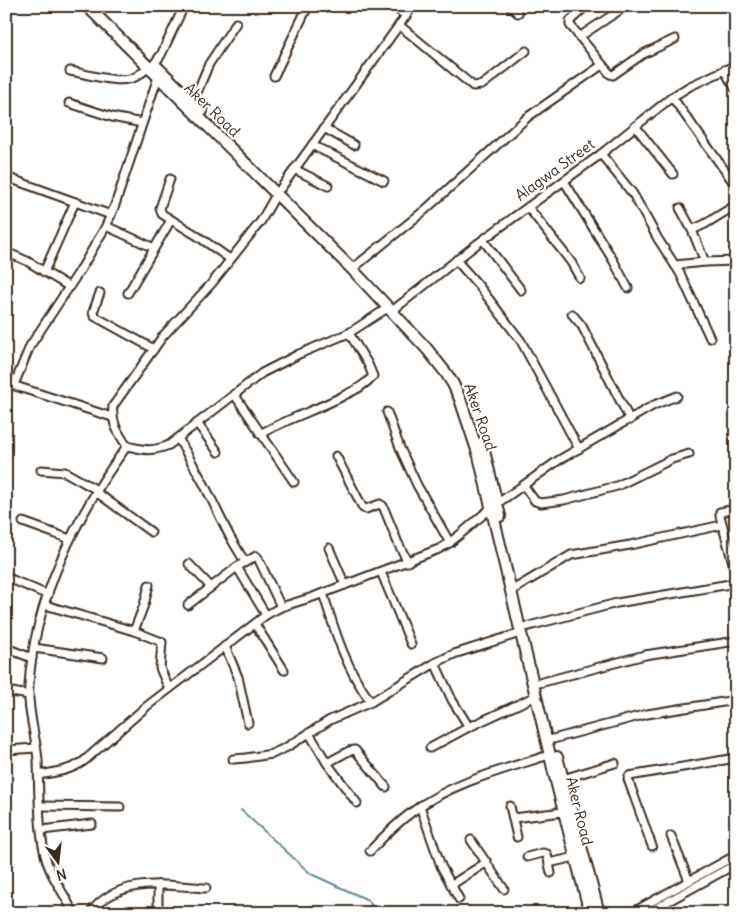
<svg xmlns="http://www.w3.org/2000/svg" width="742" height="919" viewBox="0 0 742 919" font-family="Delius,sans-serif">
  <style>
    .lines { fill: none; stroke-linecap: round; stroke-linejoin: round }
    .stream { stroke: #668c94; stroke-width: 2 }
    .street-casing { stroke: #3b2a1e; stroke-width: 11 }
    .secondary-casing { stroke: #3b2a1e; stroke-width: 14 }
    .street { stroke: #fff; stroke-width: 7 }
    .secondary { stroke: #fff; stroke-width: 10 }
    .labels { text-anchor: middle; stroke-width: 4.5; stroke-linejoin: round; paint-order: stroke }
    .street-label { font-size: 15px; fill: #3b2a1e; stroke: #fff }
  </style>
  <rect width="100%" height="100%" fill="#fff"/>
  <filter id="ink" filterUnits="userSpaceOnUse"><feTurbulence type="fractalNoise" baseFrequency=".02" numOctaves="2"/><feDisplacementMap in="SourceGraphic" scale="10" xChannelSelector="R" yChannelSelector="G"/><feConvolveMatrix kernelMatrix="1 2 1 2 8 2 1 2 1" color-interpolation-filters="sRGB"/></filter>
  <g filter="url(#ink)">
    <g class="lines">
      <path class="stream" d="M241 810 311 874 368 900 377 913"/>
      <defs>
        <g id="street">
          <path d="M393 6 406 16"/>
          <path d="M510 6 518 13"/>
          <path d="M586 6 570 21V25L610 74 613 75 643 54 675 39"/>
          <path d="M399 25 473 86 482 85 526 51"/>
          <path d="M579 37 626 6"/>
          <path d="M154 64 161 55 184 6"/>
          <path d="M724 70 736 90"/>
          <path d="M70 71C87 74 120 85 135 77 139 75 144 71 148 68"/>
          <path d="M274 76 308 6"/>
          <path d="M672 97 736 186"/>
          <path d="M193 102 209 64 236 23"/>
          <path d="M69 103 112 117 142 123"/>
          <path d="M635 126 673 174"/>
          <path d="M324 128 354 145"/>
          <path d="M312 145 384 181"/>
          <path d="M601 154 633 194 658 239 680 273 710 338"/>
          <path d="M294 169 328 186"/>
          <path d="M6 177 111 215"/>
          <path d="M170 179 160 208 162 214 196 235 230 259"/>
          <path d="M564 181 613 260 628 288"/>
          <path d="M281 188 413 6"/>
          <path d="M277 193 261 221 212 283 163 336 113 406C111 422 118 433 127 446 144 450 152 452 169 445L262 373 299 354 349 333 389 307"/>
          <path d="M528 207 571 262 580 278"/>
          <path d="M680 208 692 230 705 262"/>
          <path d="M106 226 154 248"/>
          <path d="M692 230 705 224 736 205"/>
          <path d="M483 240 521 290"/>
          <path d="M6 252 27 261 68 286"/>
          <path d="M456 260 479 286 521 341 579 449"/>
          <path d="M357 265 425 210 529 116 602 65"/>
          <path d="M675 265 705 262 736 261"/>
          <path d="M44 272 75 202"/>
          <path d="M100 293 93 312 94 316 154 349"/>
          <path d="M128 293 171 220"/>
          <path d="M397 307 477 244 601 154 672 97 690 86 736 65"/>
          <path d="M572 314 582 326 630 420"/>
          <path d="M6 383 112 417"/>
          <path d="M14 385 30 346 81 269 106 226 115 205 158 77"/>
          <path d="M234 394 294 482"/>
          <path d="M387 412 400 448 417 485 450 543"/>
          <path d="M197 423 218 452"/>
          <path d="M260 434C287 419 316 410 343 396 355 390 364 386 373 376L368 364 349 333"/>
          <path d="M178 438 204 484 230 537 245 562"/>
          <path d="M336 456 363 508 366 509 380 504 383 506 398 543 408 562"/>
          <path d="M41 470 65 472 97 490"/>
          <path d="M524 486 535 501 541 503 564 500 617 486 672 459 689 454"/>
          <path d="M96 492 151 532"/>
          <path d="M498 503 559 460 654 405 677 396"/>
          <path d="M736 509 720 512V516L736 574"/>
          <path d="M23 522 70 539"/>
          <path d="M329 548 345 585"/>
          <path d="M189 564 211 587"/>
          <path d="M381 572 411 644"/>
          <path d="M6 577 48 595"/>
          <path d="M516 588 571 555 630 545 722 525"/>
          <path d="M323 593C335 632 346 669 371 702"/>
          <path d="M45 605 134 631 162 642 160 668 169 689"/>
          <path d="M188 605 237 567"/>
          <path d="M266 615 237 567 256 556 258 558 281 607"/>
          <path d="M255 624 284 670"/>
          <path d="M525 627 617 603 736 583"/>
          <path d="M134 631 144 605 149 585"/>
          <path d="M225 646 238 677 248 723"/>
          <path d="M6 648 32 658"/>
          <path d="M34 648 103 658"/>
          <path d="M435 663 452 700 469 727"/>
          <path d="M539 683 645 655 736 641"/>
          <path d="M6 691 29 695"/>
          <path d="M309 733 327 763 357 803"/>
          <path d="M553 739 647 714 736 700"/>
          <path d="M430 748 469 727 536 696"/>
          <path d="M6 750 36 748"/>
          <path d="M233 759 246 758 272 754 287 747 330 720 371 702 435 663 454 654 520 633"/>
          <path d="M327 763 349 751 355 750 386 787"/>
          <path d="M39 775C55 772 70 771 84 761L147 706 266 615 281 607 313 597 439 549C460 538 473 521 492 508"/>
          <path d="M563 779 615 763"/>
          <path d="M40 806 120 807"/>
          <path d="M420 806 441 866 459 899"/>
          <path d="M510 806 517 837"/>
          <path d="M513 818 563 812"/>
          <path d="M42 830 92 824"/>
          <path d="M671 836 689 881"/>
          <path d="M471 840 504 889"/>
          <path d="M652 846 628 779 629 776 736 758"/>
          <path d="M370 851C383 837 397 823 412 812 450 783 505 769 549 755"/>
          <path d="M527 857 543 853 547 854 551 873"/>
          <path d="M549 863 575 857"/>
          <path d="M158 885V913"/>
          <path d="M451 885 487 862"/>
          <path d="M73 913C66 895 53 881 47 862 38 836 39 790 38 760 36 735 27 711 29 685 34 600 77 514 127 446"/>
          <path d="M90 913C118 876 166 885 206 888"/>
          <path d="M631 913 736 855"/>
          <path d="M647 913 736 864"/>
        </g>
        <g id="secondary">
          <path d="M87 6 352 269 427 349 446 373 453 384 460 399 479 456 556 781 590 913"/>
          <path d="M157 67 202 111"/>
          <path d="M482 443 500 516"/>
          <path d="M557 757 599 913"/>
        </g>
      </defs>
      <use href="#street" class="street-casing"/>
      <use href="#secondary" class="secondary-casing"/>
      <use href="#street" class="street"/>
      <use href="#secondary" class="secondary"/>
    </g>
  </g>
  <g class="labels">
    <g class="street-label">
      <text transform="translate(212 110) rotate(44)" y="5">Aker Road</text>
      <text transform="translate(555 170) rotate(-36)" y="5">Alagwa Street</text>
      <text transform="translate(480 417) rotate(71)" y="5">Aker Road</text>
      <text transform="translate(579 811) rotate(76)" y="5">Aker Road</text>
    </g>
  </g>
  <rect width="742" height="919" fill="none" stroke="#fff" stroke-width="25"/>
  <rect x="12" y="12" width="717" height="894" fill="none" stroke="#3b2a1e" stroke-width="2" filter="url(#ink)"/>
  <g transform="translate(58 862) rotate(165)" stroke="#ffffff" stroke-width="4" paint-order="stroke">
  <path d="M0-4L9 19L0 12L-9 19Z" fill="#3b2a1e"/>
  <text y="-8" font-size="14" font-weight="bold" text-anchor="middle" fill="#3b2a1e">N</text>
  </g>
</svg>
